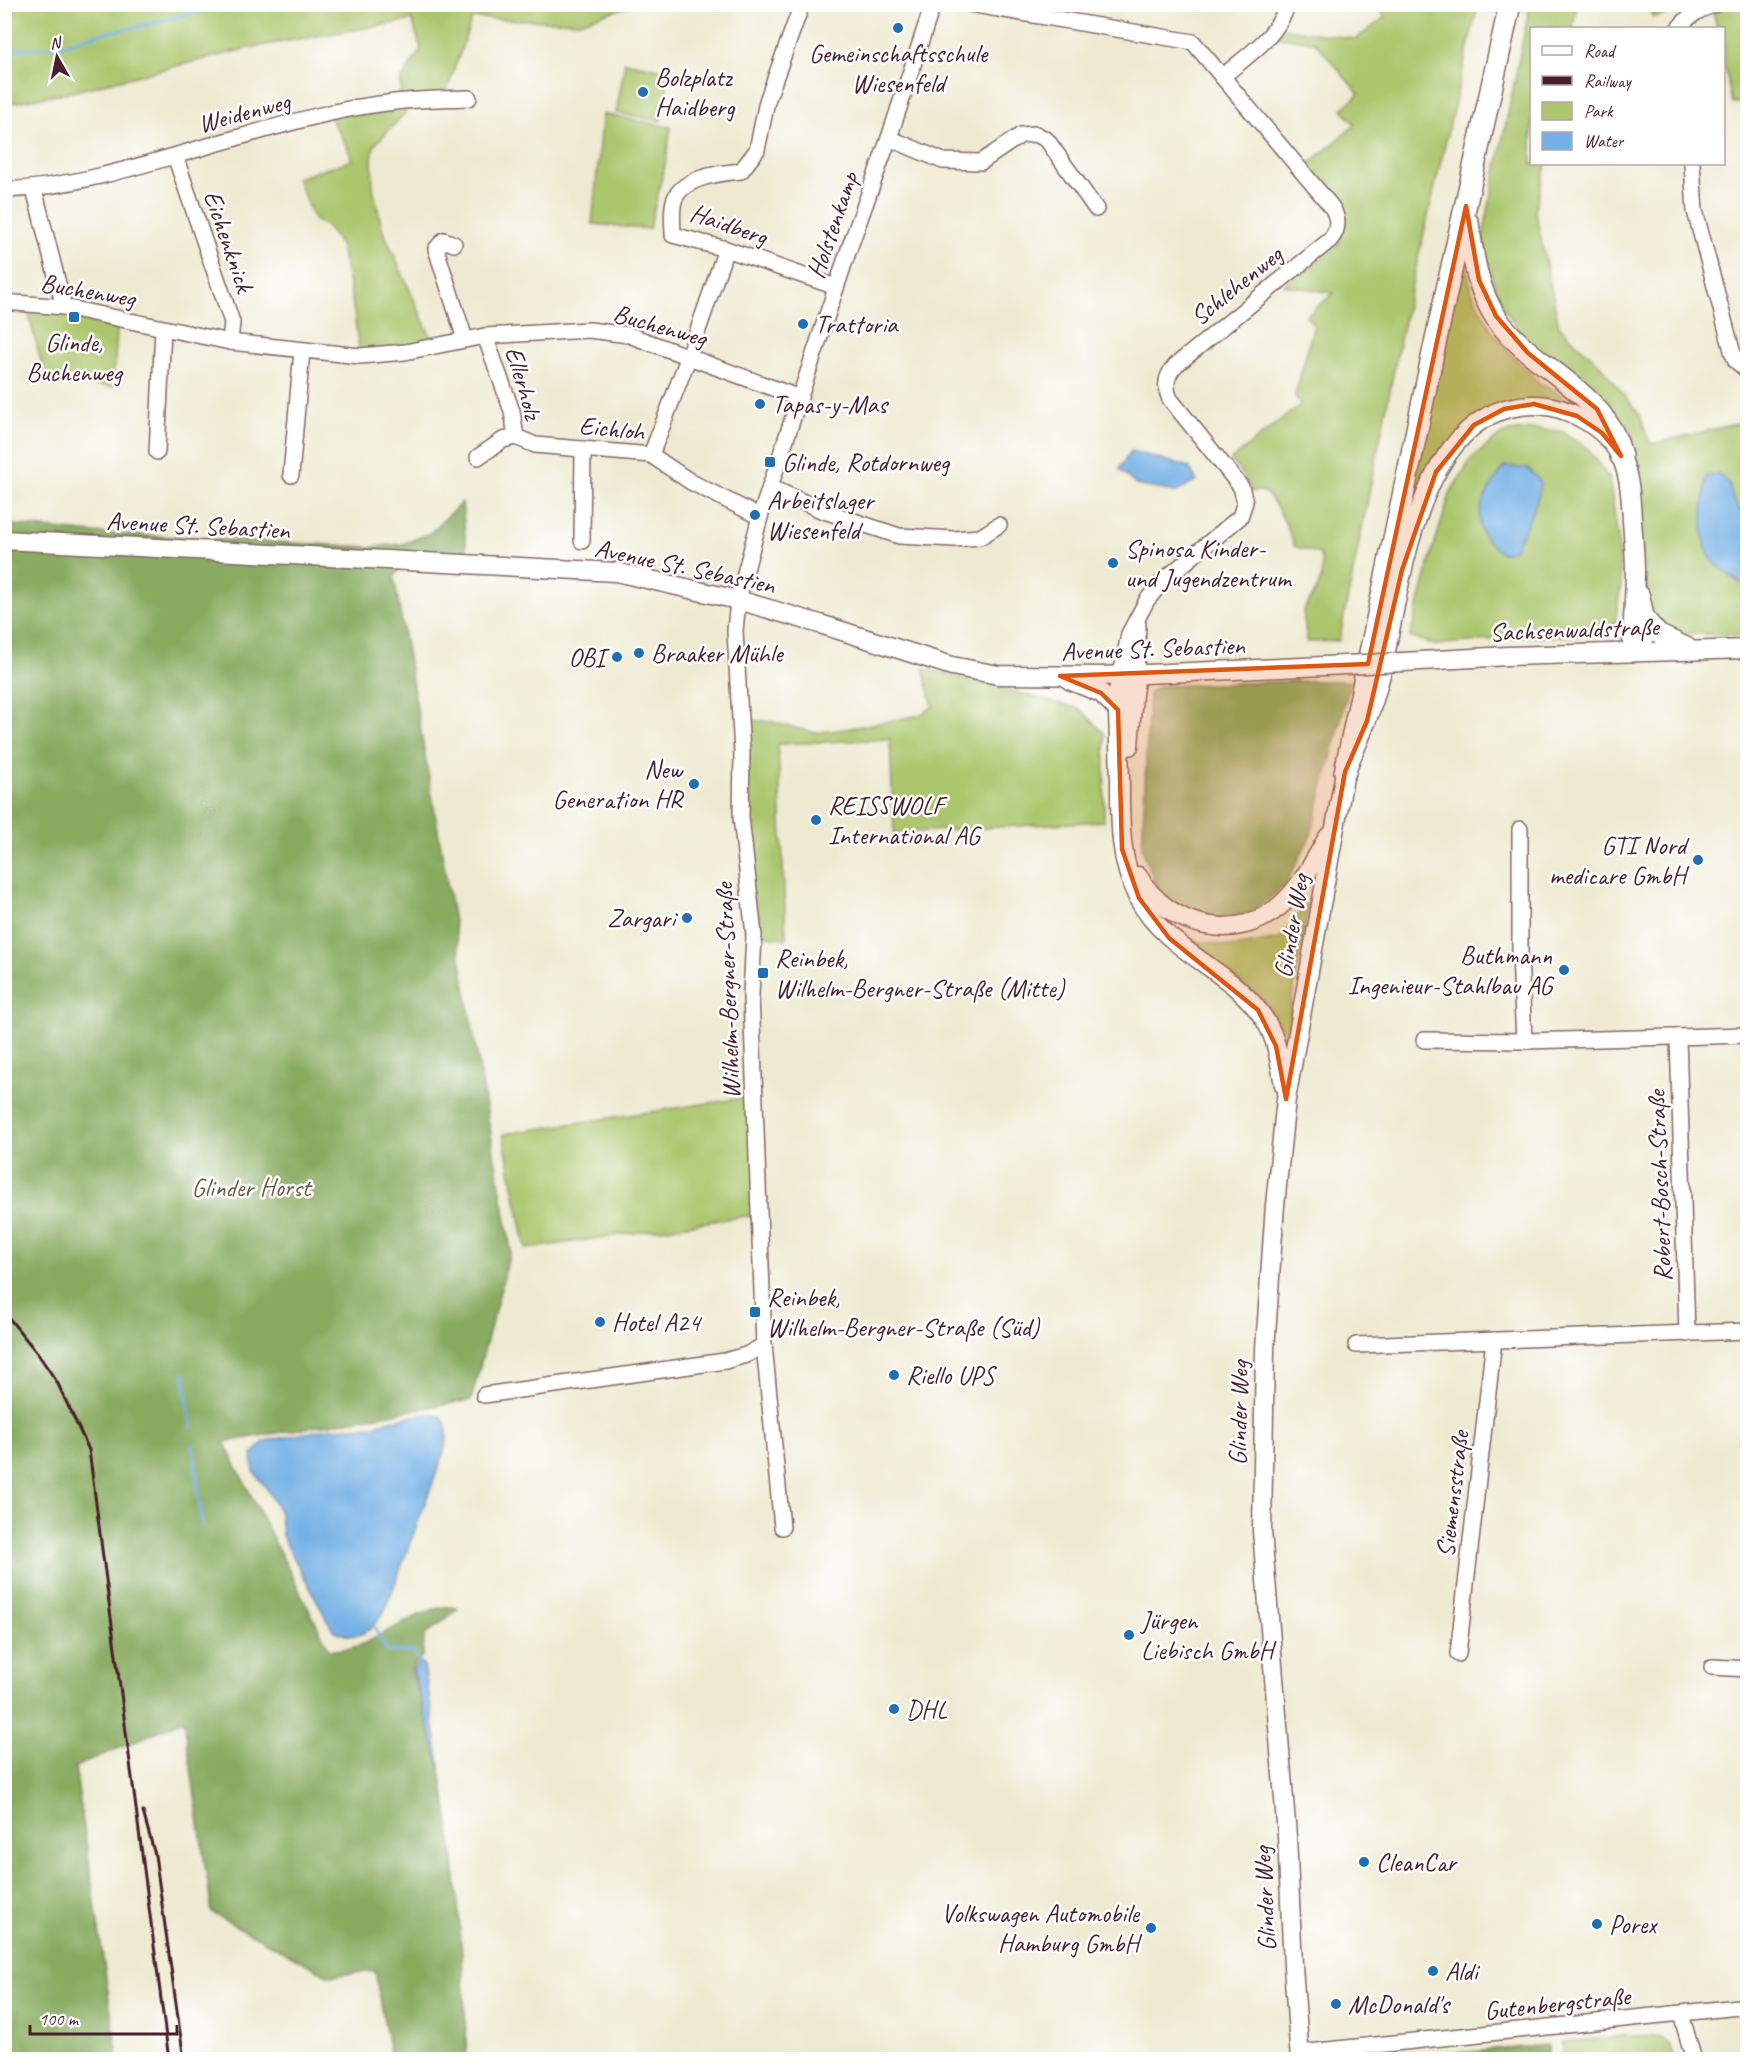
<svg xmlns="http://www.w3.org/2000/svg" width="1752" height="2064" viewBox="0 0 1752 2064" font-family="Caveat,sans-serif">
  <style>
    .green { fill: #abc66d; stroke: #7a724c; stroke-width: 1.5 }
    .forest { fill: #88ab60; stroke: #696546; stroke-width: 1.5 }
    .water { fill: #73b0e5; stroke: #5e6888; stroke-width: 1.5 }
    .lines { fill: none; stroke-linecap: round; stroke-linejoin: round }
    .stream { stroke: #73b0e5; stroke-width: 3 }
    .minor-casing { stroke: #836665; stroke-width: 18 }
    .major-casing { stroke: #836665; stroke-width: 21 }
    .highway-casing { stroke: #836665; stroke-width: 24 }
    .minor { stroke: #fff; stroke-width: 15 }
    .major { stroke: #fff; stroke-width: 18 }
    .highway { stroke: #fff; stroke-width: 21 }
    .rail { stroke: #4a1f2b; stroke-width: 3 }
    .major-bridge-casing { stroke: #836665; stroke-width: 21; stroke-linecap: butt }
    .major-bridge { stroke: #fff; stroke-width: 18 }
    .marked { fill: #e0560e; fill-opacity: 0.2; stroke: #e0560e; stroke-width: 4.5; stroke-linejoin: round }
    .poi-dot { fill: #1f6fb2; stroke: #fff; stroke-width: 2 }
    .labels { text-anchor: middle; stroke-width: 5; stroke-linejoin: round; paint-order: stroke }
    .poi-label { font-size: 26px; fill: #4a1f2b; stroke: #fff; text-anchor: start }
    .street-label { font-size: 26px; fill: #4a1f2b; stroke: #fff }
    .park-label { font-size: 26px; fill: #6c5942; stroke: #fff }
  </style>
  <rect width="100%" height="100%" fill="#fff"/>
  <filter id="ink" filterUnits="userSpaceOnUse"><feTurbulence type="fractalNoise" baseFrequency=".0167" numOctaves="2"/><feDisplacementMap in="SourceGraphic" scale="12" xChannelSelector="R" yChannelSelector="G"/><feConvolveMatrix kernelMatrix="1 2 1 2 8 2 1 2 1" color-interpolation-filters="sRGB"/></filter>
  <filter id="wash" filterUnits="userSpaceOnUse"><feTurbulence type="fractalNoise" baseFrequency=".008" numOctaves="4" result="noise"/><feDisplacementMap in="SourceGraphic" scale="24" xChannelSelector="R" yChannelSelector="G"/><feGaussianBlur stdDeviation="1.35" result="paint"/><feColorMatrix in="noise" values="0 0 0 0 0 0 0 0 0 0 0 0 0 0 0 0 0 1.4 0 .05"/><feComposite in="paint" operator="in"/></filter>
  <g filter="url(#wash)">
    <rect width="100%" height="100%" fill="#eeead1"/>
    <g class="green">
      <path d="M244 4 633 5 579 22 472 18 445 96 419 98 374 146 372 159 373 188 382 228 435 347 360 356 352 299 341 247 328 227 314 220 297 178 352 160 347 146 327 112 400 99 401 81 421 49 412 20 253 47 71 92 5 104V5Z"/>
      <path d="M1376 5H1478L1409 296 1339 641 1307 642 1303 611C1317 589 1326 583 1320 554L1294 546C1292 535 1275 499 1265 493 1260 490 1256 491 1251 492L1247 481 1231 460 1301 404 1295 396 1314 325 1306 316 1334 293 1284 285 1300 272 1304 273 1338 245 1344 226 1343 207 1308 165 1355 125 1342 109 1359 94 1315 42 1277 37 1281 28 1356 39 1385 17Z"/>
      <path d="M1530 5H1577L1573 28H1532V164H1546L1535 210 1559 326 1599 364 1640 415 1649 441 1653 444 1747 421V521L1733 499 1729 484 1730 576 1747 587V636L1673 633 1654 622 1647 605 1637 491 1632 465V430L1617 420 1527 345 1502 304 1488 268 1483 236Z"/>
      <path d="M1650 5H1747V100L1732 104 1724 62V28H1717L1712 6 1653 17Z"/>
      <path d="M625 62 670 71 661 121 616 113Z"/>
      <path d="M603 114 671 127 665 165 649 229 592 224Z"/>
      <path d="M1462 251 1472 292 1492 331 1510 353 1539 383 1570 400 1596 423 1565 407 1480 413 1397 554Z"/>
      <path d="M26 304 118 318 113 387 46 381Z"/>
      <path d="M1532 429 1562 431 1587 448 1609 478 1618 538 1621 585 1615 623 1599 635 1520 637 1435 645 1410 637 1433 549 1451 491 1472 458 1503 433Z"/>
      <path d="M923 668 1080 709 1105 734 1104 821 894 833 890 739 778 744 786 938 754 935 740 719 772 722 816 733 846 729 921 715 933 706Z"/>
      <path d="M1309 902 1292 997 1288 1039 1266 1004 1194 945 1193 941 1234 947 1280 939Z"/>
      <path d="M755 1096 760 1214 526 1249 503 1134Z"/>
      <path d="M1625 2036C1653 2036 1665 2030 1676 2059H1562V2042Z"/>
    </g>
    <g class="forest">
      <path d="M462 502 468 564 404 562 394 577 511 1250 471 1400 224 1442 330 1651C339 1649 350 1649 358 1646 380 1638 438 1597 458 1609L424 1636 423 1655 411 1669C421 1704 434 1740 441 1776 459 1869 463 1965 467 2059H391L375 1971 329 1976 212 1913 184 1720 75 1767 118 2059H5L4 524 94 533 371 547 403 544 430 533Z"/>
      <path d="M1293 681H1351L1311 835 1285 886 1250 914 1212 918 1179 912 1156 886 1142 849 1149 693 1158 686Z"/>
      <path d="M1547 2045V2059H1397Z"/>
    </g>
    <g class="water">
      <path d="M1131 451 1189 467 1197 481 1176 492 1136 485 1119 469Z"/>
      <path d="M1505 466 1528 469 1540 481 1539 494 1533 511 1514 550 1502 553C1462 528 1483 495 1505 466Z"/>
      <path d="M1718 473 1729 484 1733 499 1747 521V587C1736 579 1723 572 1713 561 1697 543 1704 499 1706 477Z"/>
      <path d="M426 1414 441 1416C451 1431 447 1441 442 1458L385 1610C371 1632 359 1643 333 1630L282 1536 280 1513 267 1489 254 1472 252 1455 265 1441 331 1428 373 1426 391 1420Z"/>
      <path d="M420 1662 424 1666 441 1770 413 1670Z"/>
    </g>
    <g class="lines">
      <g class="stream">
        <path d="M4 50 60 46 97 34 128 29 231 4"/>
        <path d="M184 1373 191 1427"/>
        <path d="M193 1445 202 1525"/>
        <path d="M374 1627 387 1651 413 1652 420 1662"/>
      </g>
    </g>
  </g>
  <g filter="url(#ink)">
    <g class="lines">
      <defs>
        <g id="minor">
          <path d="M802 4 767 101 757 150 741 171C721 173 681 177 674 201 671 211 673 225 673 235L726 249 836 287"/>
          <path d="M969 4 1193 42 1331 206C1339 218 1339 229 1330 240L1176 365C1166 375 1164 386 1170 399L1241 487 1245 502 1240 517 1164 580 1147 600 1129 634 1121 675"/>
          <path d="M1679 28C1689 15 1700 9 1716 4"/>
          <path d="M1222 77C1249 54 1276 38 1288 4"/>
          <path d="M889 138 943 161 981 162 1021 135 1036 134 1047 140 1096 209"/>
          <path d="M175 156 232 322 230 342"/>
          <path d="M1692 164 1695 211 1733 354 1736 361 1748 371"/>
          <path d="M34 189 64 307"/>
          <path d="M4 190C83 187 160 159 236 138 285 124 336 109 387 103 414 99 442 99 469 98"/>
          <path d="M454 244 444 240 436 249 465 339"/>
          <path d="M4 302 64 307 230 342 360 356 405 352 485 336 589 330 629 335 800 398"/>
          <path d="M516 437 535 445 651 455 691 482 760 517"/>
          <path d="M157 452 163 329"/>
          <path d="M651 455 689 356 726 249"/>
          <path d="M478 457 503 440 516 437 512 411 485 336"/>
          <path d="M291 475 302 351"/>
          <path d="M770 487 821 510 899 536 954 539 980 537 999 525"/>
          <path d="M582 541 583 449"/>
          <path d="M1136 675 1138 624"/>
          <path d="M1520 829V956L1524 1041"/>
          <path d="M1678 1037 1687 1334"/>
          <path d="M1424 1040 1524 1041 1748 1035"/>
          <path d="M1356 1345 1748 1331"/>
          <path d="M484 1395 725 1361 746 1355 764 1345"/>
          <path d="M782 1527 764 1345 751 995 754 935 741 817 742 753 735 631 738 600 760 517 849 249 889 138 933 4"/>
          <path d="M1458 1654 1494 1340"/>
          <path d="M1712 1667 1748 1669"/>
          <path d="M1681 2014 1694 2060"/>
          <path d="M1299 2053 1748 2006"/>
        </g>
        <g id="major">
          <path d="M4 540 616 572 738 600 820 624 952 666 998 675 1102 676 1346 665"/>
          <path d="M1644 617 1659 634 1687 647"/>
          <path d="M1632 652C1654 638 1644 616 1640 595"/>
          <path d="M1403 662 1508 656 1748 649"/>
          <path d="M1121 675 1117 696C1119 724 1119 751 1120 778 1120 820 1119 860 1138 898 1168 954 1233 969 1265 1020 1277 1039 1280 1063 1284 1085"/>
          <path d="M1069 680 1101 693 1118 710"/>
          <path d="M1129 746 1133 694 1136 675"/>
          <path d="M1138 876C1168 928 1239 946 1284 902 1303 884 1315 859 1328 837"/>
          <path d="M1300 2060 1293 1966 1287 1836 1262 1531 1265 1349 1275 1205 1286 1099 1345 772C1359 741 1372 711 1380 678 1400 598 1412 433 1509 408 1530 403 1551 404 1571 413 1591 422 1611 437 1621 457 1630 476 1631 500 1632 520 1633 536 1635 553 1635 570 1635 597 1632 624 1632 652"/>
        </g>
        <g id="highway">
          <path d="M1468 223C1473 256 1477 290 1497 319 1533 370 1607 391 1621 456"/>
          <path d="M1345 772 1436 339 1510 4"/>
        </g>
      </defs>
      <use href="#minor" class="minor-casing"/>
      <use href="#major" class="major-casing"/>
      <use href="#highway" class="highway-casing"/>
      <use href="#minor" class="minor"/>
      <use href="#major" class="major"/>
      <use href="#highway" class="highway"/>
      <g class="rail">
        <path d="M4 1308 8 1317 38 1354 57 1382 89 1450 169 2060"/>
        <path d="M143 1812 155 1855 184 2060"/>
      </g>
      <defs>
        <path id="major-bridge" d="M1346 665 1403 662"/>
      </defs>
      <use href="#major-bridge" class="major-bridge-casing"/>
      <use href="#major-bridge" class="major-bridge"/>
    </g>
  </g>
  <path class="marked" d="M1466 206 1479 280 1496 316 1528 353 1597 409 1621 456 1602 433 1577 416 1534 404 1504 409 1474 425 1436 472 1402 570 1367 721 1345 772 1286 1099 1276 1046 1258 1010 1169 938 1139 898 1122 849 1118 710 1101 693 1060 676 1368 664Z"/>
  <g class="poi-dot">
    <circle cx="898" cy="28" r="6"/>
    <circle cx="643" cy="92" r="6"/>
    <rect x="68" y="311" width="12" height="12" rx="3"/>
    <circle cx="803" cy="324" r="6"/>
    <circle cx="760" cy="404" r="6"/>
    <rect x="764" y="456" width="12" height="12" rx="3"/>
    <circle cx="755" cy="515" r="6"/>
    <circle cx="1113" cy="563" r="6"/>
    <circle cx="639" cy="653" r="6"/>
    <circle cx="617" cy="657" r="6"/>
    <circle cx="694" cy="784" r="6"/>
    <circle cx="816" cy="820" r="6"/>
    <circle cx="1698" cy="860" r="6"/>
    <circle cx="687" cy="918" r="6"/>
    <circle cx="1564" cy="970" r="6"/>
    <rect x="757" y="967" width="12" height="12" rx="3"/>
    <rect x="749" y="1306" width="12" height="12" rx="3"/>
    <circle cx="600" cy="1322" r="6"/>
    <circle cx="894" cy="1375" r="6"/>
    <circle cx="1129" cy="1635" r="6"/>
    <circle cx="894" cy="1709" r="6"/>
    <circle cx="1364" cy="1862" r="6"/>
    <circle cx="1597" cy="1924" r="6"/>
    <circle cx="1151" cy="1928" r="6"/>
    <circle cx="1433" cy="1971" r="6"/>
    <circle cx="1336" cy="2004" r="6"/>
  </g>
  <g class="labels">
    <g class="poi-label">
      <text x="898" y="62" text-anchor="middle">Gemeinschaftsschule<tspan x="898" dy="30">Wiesenfeld</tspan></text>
      <text x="655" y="86">Bolzplatz<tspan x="655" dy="30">Haidberg</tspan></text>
      <text x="815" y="333">Trattoria</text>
      <text x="74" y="351" text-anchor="middle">Glinde,<tspan x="74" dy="30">Buchenweg</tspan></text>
      <text x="772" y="413">Tapas-y-Mas</text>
      <text x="782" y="471">Glinde, Rotdornweg</text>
      <text x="767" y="509">Arbeitslager<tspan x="767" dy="30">Wiesenfeld</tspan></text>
      <text x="1125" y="557">Spinosa Kinder-<tspan x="1125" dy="30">und Jugendzentrum</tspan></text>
      <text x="651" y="662">Braaker Mühle</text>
      <text x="605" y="666" text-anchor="end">OBI</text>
      <text x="682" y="778" text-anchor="end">New<tspan x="682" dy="30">Generation HR</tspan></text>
      <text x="828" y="814">REISSWOLF<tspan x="828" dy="30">International AG</tspan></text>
      <text x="1686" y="854" text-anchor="end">GTI Nord<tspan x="1686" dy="30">medicare GmbH</tspan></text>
      <text x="675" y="927" text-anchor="end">Zargari</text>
      <text x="1552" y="964" text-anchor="end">Buthmann<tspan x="1552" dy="30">Ingenieur-Stahlbau AG</tspan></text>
      <text x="775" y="967">Reinbek,<tspan x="775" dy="30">Wilhelm-Bergner-Straße (Mitte)</tspan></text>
      <text x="767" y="1306">Reinbek,<tspan x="767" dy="30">Wilhelm-Bergner-Straße (Süd)</tspan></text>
      <text x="612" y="1331">Hotel A24</text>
      <text x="906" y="1384">Riello UPS</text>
      <text x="1141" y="1629">Jürgen<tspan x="1141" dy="30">Liebisch GmbH</tspan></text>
      <text x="906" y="1718">DHL</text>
      <text x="1376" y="1871">CleanCar</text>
      <text x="1139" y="1922" text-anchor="end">Volkswagen Automobile<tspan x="1139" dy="30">Hamburg GmbH</tspan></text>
      <text x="1609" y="1933">Porex</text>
      <text x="1445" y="1980">Aldi</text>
      <text x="1348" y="2013">McDonald's</text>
    </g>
    <g class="street-label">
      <text transform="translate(244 112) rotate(-15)" y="9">Weidenweg</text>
      <text transform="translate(729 224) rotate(19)" y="9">Haidberg</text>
      <text transform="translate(832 225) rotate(-71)" y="9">Holstenkamp</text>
      <text transform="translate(229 241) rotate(71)" y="9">Eichenknick</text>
      <text transform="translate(1236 285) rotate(-39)" y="9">Schlehenweg</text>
      <text transform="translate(88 290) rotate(10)" y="9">Buchenweg</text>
      <text transform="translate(660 325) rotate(16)" y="9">Buchenweg</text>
      <text transform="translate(524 383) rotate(74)" y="9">Ellerholz</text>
      <text transform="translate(612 428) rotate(6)" y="9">Eichloh</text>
      <text transform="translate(198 525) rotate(3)" y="9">Avenue St. Sebastien</text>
      <text transform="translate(685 566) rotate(12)" y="9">Avenue St. Sebastien</text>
      <text transform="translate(1574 629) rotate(-2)" y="9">Sachsenwaldstraße</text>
      <text transform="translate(1153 648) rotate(-2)" y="9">Avenue St. Sebastien</text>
      <text transform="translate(1291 926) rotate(-80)" y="9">Glinder Weg</text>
      <text transform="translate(727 991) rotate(-92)" y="9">Wilhelm-Bergner-Straße</text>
      <text transform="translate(1659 1186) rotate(-92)" y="9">Robert-Bosch-Straße</text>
      <text transform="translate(1238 1413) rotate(-89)" y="9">Glinder Weg</text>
      <text transform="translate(1452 1494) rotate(-83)" y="9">Siemensstraße</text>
      <text transform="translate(1264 1899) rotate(-93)" y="9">Glinder Weg</text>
      <text transform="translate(1557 2003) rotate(-6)" y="9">Gutenbergstraße</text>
    </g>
    <g class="park-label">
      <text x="251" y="1196">Glinder Horst</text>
    </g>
  </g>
  <rect width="1752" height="2064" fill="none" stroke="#fff" stroke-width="24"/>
  <rect x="1530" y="27" width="195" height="138" fill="#ffffff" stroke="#b7a5aa" stroke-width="1.5"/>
  <rect x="1542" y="46" width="30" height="9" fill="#ffffff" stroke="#b7a5aa" stroke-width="1.5"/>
  <text x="1584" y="57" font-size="18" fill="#4a1f2b">Road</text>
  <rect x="1542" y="76" width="30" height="9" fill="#4a1f2b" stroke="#b7a5aa" stroke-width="1.5"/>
  <text x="1584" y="87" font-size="18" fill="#4a1f2b">Railway</text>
  <rect x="1542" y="102" width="30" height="18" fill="#abc66d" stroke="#b7a5aa" stroke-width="1.5"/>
  <text x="1584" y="117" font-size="18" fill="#4a1f2b">Park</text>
  <rect x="1542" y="132" width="30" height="18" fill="#73b0e5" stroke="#b7a5aa" stroke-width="1.5"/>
  <text x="1584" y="147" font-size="18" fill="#4a1f2b">Water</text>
  <g transform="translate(57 57) rotate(351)" stroke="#ffffff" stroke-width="4.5" paint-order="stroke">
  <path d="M0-4.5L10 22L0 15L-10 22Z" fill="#4a1f2b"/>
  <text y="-9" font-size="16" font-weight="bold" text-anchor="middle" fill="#4a1f2b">N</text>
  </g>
  <path d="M30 2025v9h147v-9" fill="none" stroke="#4a1f2b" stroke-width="3"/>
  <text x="39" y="2025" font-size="18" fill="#4a1f2b" stroke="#ffffff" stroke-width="4.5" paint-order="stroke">100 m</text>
</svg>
